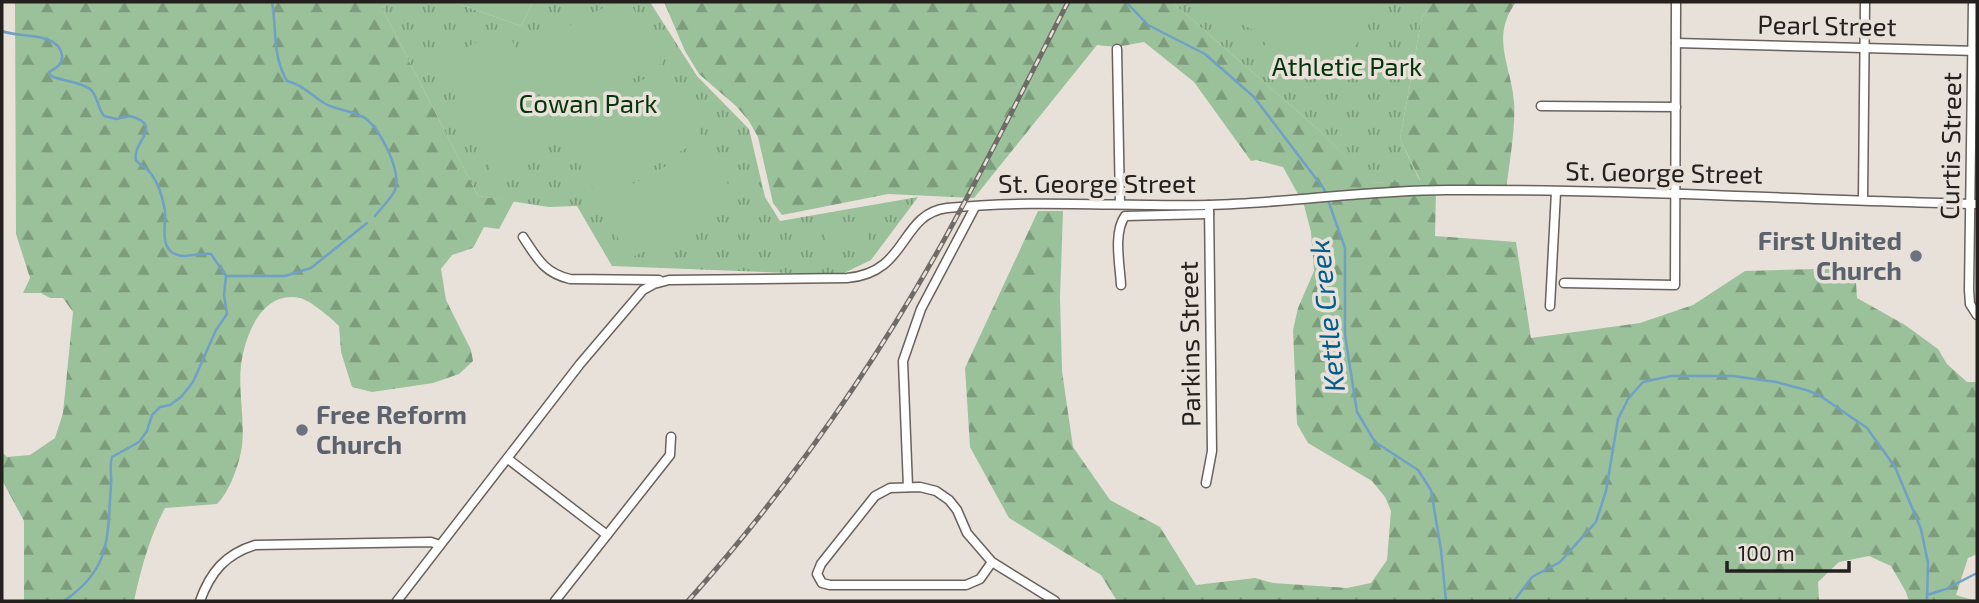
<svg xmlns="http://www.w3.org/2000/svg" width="1979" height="603" viewBox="0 0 1979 603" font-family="'Exo 2',sans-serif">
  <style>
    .forest { fill: url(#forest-firs) }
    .park { fill: url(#park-tufts) }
    .garden { fill: #9ac199 }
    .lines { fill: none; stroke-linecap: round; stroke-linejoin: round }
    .stream { stroke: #6fa1c6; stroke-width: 2.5 }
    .minor-casing { stroke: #68615c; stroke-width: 11 }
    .minor { stroke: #fff; stroke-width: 8 }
    .rail-casing { stroke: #6f6b67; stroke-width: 5 }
    .rail { stroke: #e8e1da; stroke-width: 2.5; stroke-dasharray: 8; stroke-linecap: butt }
    .worship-dot { fill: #6b7280; stroke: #e8e1da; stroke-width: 2.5 }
    .labels { text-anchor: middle; stroke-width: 7; stroke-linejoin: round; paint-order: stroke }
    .street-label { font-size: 26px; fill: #23201e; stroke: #e8e1da }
    .park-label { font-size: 26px; fill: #043309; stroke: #e8e1da }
    .worship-label { font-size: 26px; font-weight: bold; fill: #5b616d; stroke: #e8e1da; text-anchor: end }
    .water-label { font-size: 28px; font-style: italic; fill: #015c8b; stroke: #e8e1da }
  </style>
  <defs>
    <pattern id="forest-firs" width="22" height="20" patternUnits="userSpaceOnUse" patternTransform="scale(1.75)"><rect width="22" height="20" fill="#9ac199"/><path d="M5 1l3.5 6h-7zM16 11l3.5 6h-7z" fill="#7d9c7c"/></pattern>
    <pattern id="park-tufts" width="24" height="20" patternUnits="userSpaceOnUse" patternTransform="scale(1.75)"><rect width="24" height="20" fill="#9ac199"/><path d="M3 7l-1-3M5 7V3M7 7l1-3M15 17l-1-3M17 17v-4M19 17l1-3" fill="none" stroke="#7d9c7c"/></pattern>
  </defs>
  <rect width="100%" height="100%" fill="#e8e1da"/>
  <g class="forest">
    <path d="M15 2H391L382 8 478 196 514 201 499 229 484 227 473 248 452 255 441 269 446 300 471 350 473 361 459 374 433 383 372 392 352 387 341 352 339 326C331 318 310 300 300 298 262 290 245 335 241 365 238 392 245 419 242 446 239 465 230 491 217 504L165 508C149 538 141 569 134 601H24V521L2 480V452L7 457 30 455 55 438 63 413 73 312 63 298H50L41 293H23L30 278 16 234Z"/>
    <path d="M664 2H1172L1321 132 1372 183 1420 180 1400 139 1422 17 1433 2H1516C1490 38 1511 64 1514 102 1516 126 1509 165 1506 190H1436L1435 236 1516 242 1531 338 1640 323 1693 305 1745 271 1855 268 1857 298 1905 325 1938 349 1947 364 1967 382H1977V554L1968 558 1956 595 1976 601H1909L1906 592 1891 566 1869 556 1839 562 1818 582 1819 601H1117L1101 575 1009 518 970 447 965 368 1038 211H1063L1060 298 1062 371 1073 447 1110 500 1160 527 1196 585 1255 578 1273 583 1347 588 1371 583 1387 560 1391 511 1385 497 1372 481 1308 443 1297 424 1293 330 1298 308 1314 271 1311 232 1304 205 1283 167 1256 160 1251 161 1194 82 1144 42 1116 47 1097 45 974 198 888 194 782 215 773 203 758 137 749 121 736 106 699 74 685 51Z"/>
  </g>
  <g class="park">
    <path d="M391 2H453L521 26 533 2H650L697 76 749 129 765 197 780 221 918 197 871 260 840 275 612 266 577 206 549 207 478 196 382 8Z"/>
    <path d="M1172 2H1433L1422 17 1400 139 1420 181 1371 183 1321 132Z"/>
  </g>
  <g class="garden">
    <path d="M453 2H533L521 26Z"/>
    <path d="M614 2H630L663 63 557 119 521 51Z"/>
    <path d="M1201 2H1284L1266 37Z"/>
    <path d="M1288 2H1380L1333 87 1263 48Z"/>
    <path d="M506 28 559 140 492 172 438 61Z"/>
    <path d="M664 68 703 139 598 197 559 126Z"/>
    <path d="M707 144 737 201 629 259 599 202Z"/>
    <path d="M867 221 869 250 826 251 825 223Z"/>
  </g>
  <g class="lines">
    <g class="stream">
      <path d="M272 2C277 29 272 56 287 81 303 85 311 95 324 103 337 111 352 110 365 118 380 128 402 172 395 190 391 199 381 208 375 216"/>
      <path d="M1126 2 1148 25 1205 54 1254 97 1324 189 1345 248V335L1357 412 1375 442 1418 470 1431 490 1441 550 1446 601"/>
      <path d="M2 31C18 38 58 31 62 55 63 65 56 68 49 72L51 76C62 81 86 83 92 91 98 99 98 108 104 116L116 119 130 116C165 126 132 141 136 160 140 166 148 168 152 175 159 185 163 199 165 211 166 223 160 246 173 253 184 260 199 252 211 254L226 276 224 295 227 314 216 330 193 382 181 397 170 405 160 407 152 415 147 431 139 442 112 457C109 467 112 475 111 485 107 538 112 568 64 601"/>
      <path d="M226 276H285L311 268 367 223"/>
      <path d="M1927 595 1946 589 1977 573"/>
      <path d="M1514 601 1532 577 1560 562 1596 522 1606 491 1618 419 1628 399 1643 382 1671 376H1733L1776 382 1806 390 1819 395 1867 428 1895 467 1921 529 1928 563 1927 601"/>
    </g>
    <defs>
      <g id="minor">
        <path d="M1973 2 1969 290 1970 304 1977 315"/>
        <path d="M1676 43 1977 51"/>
        <path d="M1117 49 1120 204"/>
        <path d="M1541 106 1676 107"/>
        <path d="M1863 199 1865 2"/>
        <path d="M523 237C537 258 544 273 570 279L659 280"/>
        <path d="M1564 283 1675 285 1676 2"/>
        <path d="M1121 285C1120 265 1113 233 1125 216L1209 214"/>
        <path d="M1550 306 1556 192"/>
        <path d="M508 459 607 535"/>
        <path d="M1206 483 1212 451 1209 205"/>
        <path d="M908 487 903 361 921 309 975 207"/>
        <path d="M992 562 980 579 966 585H830L822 583 817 574 821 564 875 496 890 488 920 487 936 491 949 500 957 510 967 533 992 562 1055 601"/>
        <path d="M200 601C210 573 225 554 255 545L431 542 440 545"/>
        <path d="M397 601 580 364 643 290 654 284 669 280 847 278C909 273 899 214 947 208 1034 199 1122 207 1209 205 1289 203 1368 190 1447 190 1624 189 1801 200 1977 204"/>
        <path d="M555 601 670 455 671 437"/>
      </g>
    </defs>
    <use href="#minor" class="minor-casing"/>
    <use href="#minor" class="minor"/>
    <defs>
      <path id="rail" d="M688 601C782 496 865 379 935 256 982 173 1024 87 1068 2"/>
    </defs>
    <use href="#rail" class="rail-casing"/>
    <use href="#rail" class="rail"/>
  </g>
  <g class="worship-dot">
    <circle cx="1916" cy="256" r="7"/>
    <circle cx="302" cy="430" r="7"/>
  </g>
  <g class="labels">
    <g class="street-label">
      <text transform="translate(1827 26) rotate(1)" y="9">Pearl Street</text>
      <text transform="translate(1951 146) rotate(-89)" y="9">Curtis Street</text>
      <text transform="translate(1664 173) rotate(1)" y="9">St. George Street</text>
      <text x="1097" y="193">St. George Street</text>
      <text transform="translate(1190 344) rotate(-91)" y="9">Parkins Street</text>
    </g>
    <g class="park-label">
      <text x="1347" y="76">Athletic Park</text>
      <text x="588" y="113">Cowan Park</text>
    </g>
    <g class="worship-label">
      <text x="1902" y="250">First United<tspan x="1902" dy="30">Church</tspan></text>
      <text x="316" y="424" text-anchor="start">Free Reform<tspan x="316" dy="30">Church</tspan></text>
    </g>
    <g class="water-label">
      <text transform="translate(1327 316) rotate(-96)" y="10">Kettle Creek</text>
    </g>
  </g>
  <rect width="1979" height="603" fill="none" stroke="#23201e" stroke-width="7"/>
  <path d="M1727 561v10h122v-10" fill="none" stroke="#23201e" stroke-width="3.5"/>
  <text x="1738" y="561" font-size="21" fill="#23201e" stroke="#e8e1da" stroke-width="5" paint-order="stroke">100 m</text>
</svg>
